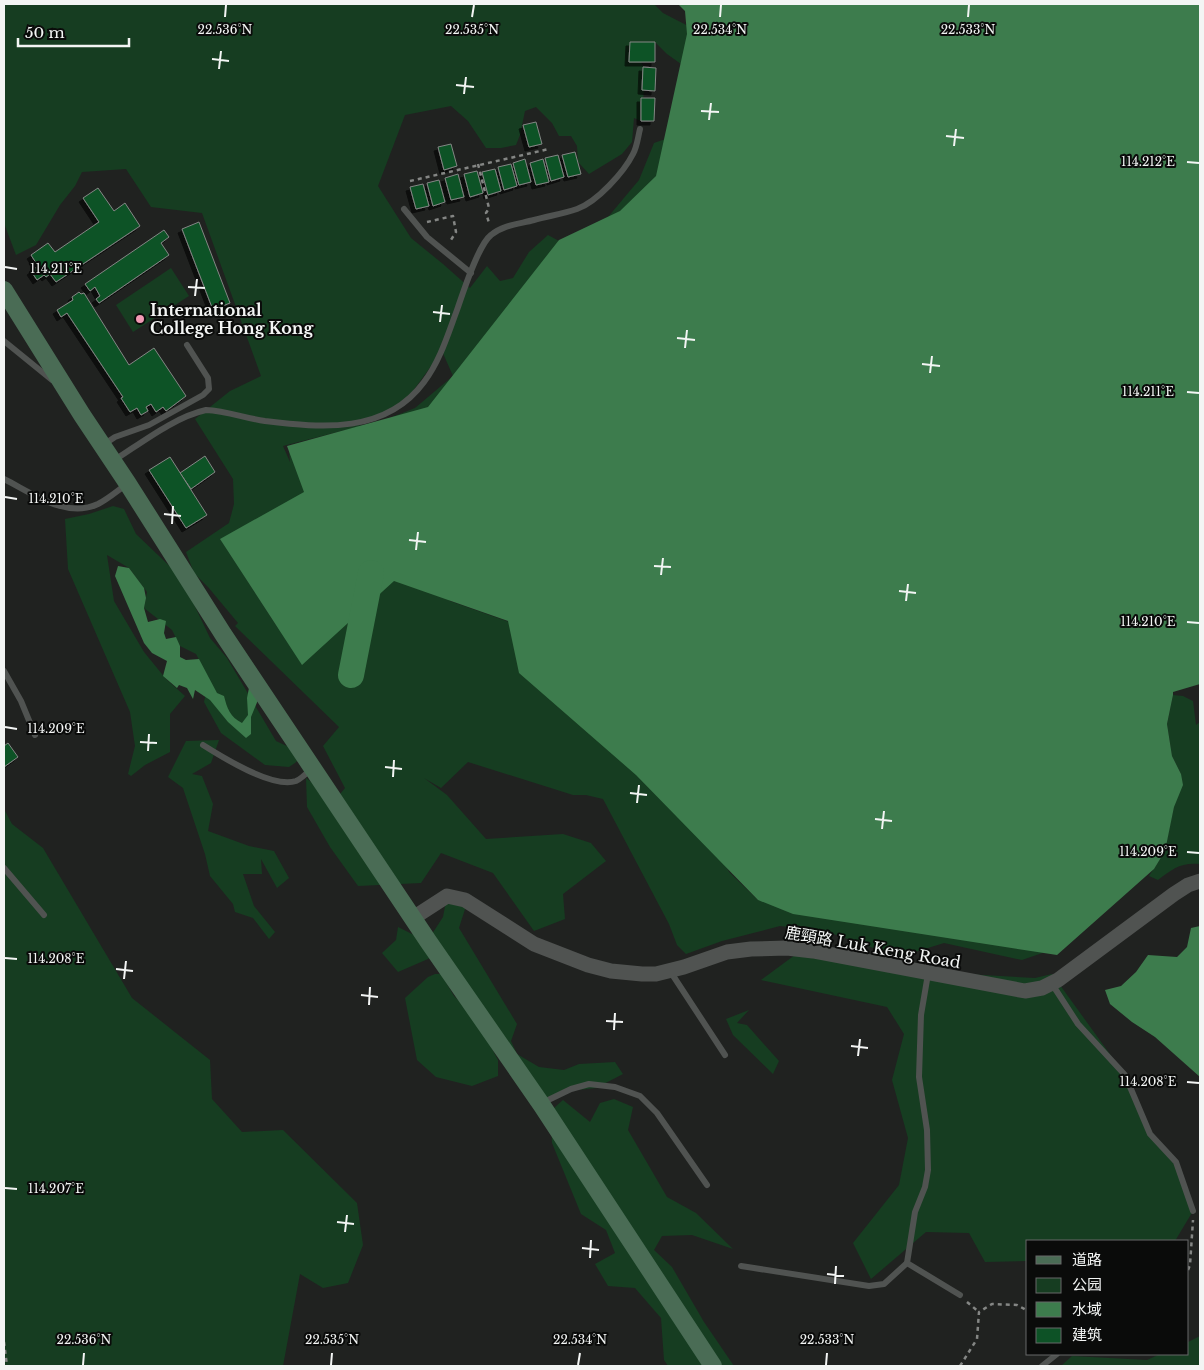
<svg xmlns="http://www.w3.org/2000/svg" width="1204" height="1370" viewBox="0 0 1204 1370" font-family="'Libre Baskerville','Noto Sans SC',serif">
  <style>
    .green { fill: #163d21; fill-rule: evenodd }
    .water { fill: #3d7c4d }
    .lines { fill: none; stroke-linecap: round; stroke-linejoin: round }
    .river { stroke: #3d7c4d; stroke-width: 26 }
    .building { fill: #0d5226; stroke: #848785; filter: url(#shadow) }
    .path { stroke: #848684; stroke-width: 2.5; stroke-dasharray: 4 4; stroke-linecap: butt }
    .service { stroke: #505351; stroke-width: 6 }
    .tertiary { stroke: #505351; stroke-width: 15 }
    .secondary { stroke: #4a6c55; stroke-width: 18 }
    .ticks { fill: none; stroke: #f3f5f4; stroke-width: 2 }
    .poi-dot { fill: #f19ab4; stroke: #0a0b0a; stroke-width: 2 }
    .labels { text-anchor: middle; stroke-width: 4; stroke-linejoin: round; paint-order: stroke }
    .poi-label { font-size: 16px; font-weight: bold; fill: #f3f5f4; stroke: #0a0b0a; text-anchor: start }
    .street-label { font-size: 16px; fill: #f3f5f4; stroke: #0a0b0a }
    .ticks-label { font-size: 12px; text-anchor: middle; fill: #f3f5f4; stroke: #0a0b0a; stroke-width: 4; stroke-linejoin: round; paint-order: stroke }
  </style>
  <defs>
    <filter id="shadow"><feDropShadow dx="-4" dy="4" stdDeviation="0" flood-color="#0009"/></filter>
  </defs>
  <rect width="100%" height="100%" fill="#202220"/>
  <g class="green">
    <path d="M4 4H654L663 13 692 28 693 55 681 64 667 54 655 42 637 48 641 62 649 76 644 90 641 121 634 118 632 142 622 154 589 174 578 162 577 146 571 136H559L552 123 536 107 525 111 520 135 516 145 501 148H486L468 121 451 106 405 115 378 186 411 238 443 264 470 288 487 266 500 281 513 278 529 252 548 235 559 241 608 217 639 180 654 143 671 137 679 144 401 543 450 601 518 625 706 835 730 873 758 900 1051 950 1022 960 944 943 899 957 825 931 780 926 722 941 686 954 677 945 669 924 603 799 586 795H573L468 762 441 788 424 778 447 795 486 839 563 834 591 843 606 861 563 894 565 919 534 931 493 873 441 853 421 883 358 886 330 847 307 807 306 778 335 800 345 788 323 746 339 727 235 626 238 623 208 587 194 573 186 552 229 523 234 504 233 479 195 419 230 391 261 376 202 213 151 207 126 169 82 172 75 186 60 205 36 245 16 255 4 223ZM442 351 453 376 415 408 324 444 289 451 290 462 283 446 357 427 405 402ZM221 540 268 552 278 628Z"/>
    <path d="M171 268 189 296 133 332 116 305Z"/>
    <path d="M113 506 124 509 136 534 181 577 210 638 227 658 276 741 304 754 295 763 289 767 265 765 221 733 204 702 209 679 196 654 180 646 172 630 144 608 147 592 129 568 107 555 114 601 144 652 166 679 185 696 170 714V752L145 765 131 776 128 774 135 746 130 712 68 569 65 519 89 514Z"/>
    <path d="M1173 695 1183 696 1193 701 1196 725 1200 722V864C1181 862 1172 869 1158 880L1149 876 1164 853 1181 774 1172 756 1167 724Z"/>
    <path d="M219 740 211 763 192 774 202 776 213 804 208 831 249 846 274 851 289 878 277 888 261 859 262 874H243L254 906 275 932 269 939 253 918 235 912 233 904 210 876 205 854 183 788 168 777 186 741Z"/>
    <path d="M4 809 12 824 43 848 132 998 210 1060 212 1099 242 1132 283 1130 357 1203 363 1245 348 1283 323 1288 300 1274 283 1366H4Z"/>
    <path d="M447 896 466 906 459 928 517 1024 511 1041 517 1054 539 1067 564 1070 579 1064 615 1062 623 1074 596 1088 568 1091 543 1099 432 934 443 917Z"/>
    <path d="M398 927 420 938 431 956 428 959 398 972 382 953 396 940Z"/>
    <path d="M799 952 930 972 1035 978 1052 974 1125 1075 1150 1134 1178 1169 1193 1211 1175 1241H1028V1261L985 1262 969 1233 926 1232 871 1279 853 1243 899 1185 908 1138 892 1080 904 1034 887 1007 761 980Z"/>
    <path d="M435 974H441L454 996 475 1017 498 1060V1076L472 1086 436 1077 417 1060 405 998 428 977Z"/>
    <path d="M749 1010 737 1023 747 1025 779 1061 773 1074 733 1035 726 1019Z"/>
    <path d="M614 1099 633 1107 628 1130 667 1197 696 1213 733 1249 692 1235 662 1236 654 1250 672 1267 704 1322 734 1366H668L664 1360 661 1318 635 1288 608 1286 595 1264 615 1253 606 1230 581 1214 552 1143 551 1121 554 1108 563 1100 590 1122 600 1103Z"/>
    <path d="M1200 1336V1366H1061L1072 1356 1147 1360 1160 1354H1188V1342Z"/>
  </g>
  <g class="water">
    <path d="M678 4H1200V684L1173 692V695L1167 724 1172 756 1181 774 1183 785 1174 807 1165 851 1154 869 1057 955 793 914 758 900 636 775 519 673 508 621 394 581 302 665 220 539 304 492 287 446 428 407 559 240 620 211 656 176 687 34 685 11Z"/>
    <path d="M118 566 129 568 144 588 146 598 144 608 148 622 160 619 166 621 164 633 166 639 176 637 180 646V657L186 660 199 659 217 693 224 696C227 708 230 717 242 723L248 715 247 698 249 688 258 700 251 717V734L246 738 228 722 210 700 195 690 193 699 187 688 179 685 177 688 163 676 167 661 152 653 144 643 115 576Z"/>
    <path d="M1200 926V1077L1155 1037 1132 1022 1110 1004 1105 990 1121 986 1136 972 1148 955 1177 957 1187 947 1191 928Z"/>
  </g>
  <g class="lines">
    <path class="river" d="M351 675 371 573"/>
  </g>
  <g class="building">
    <path d="M630 42H655V62H629Z"/>
    <path d="M643 67 656 68 655 91 642 90Z"/>
    <path d="M641 98H655L654 121H641Z"/>
    <path d="M536 122 542 144 529 147 523 125Z"/>
    <path d="M451 144 457 166 444 170 438 147Z"/>
    <path d="M575 152 581 174 568 177 562 155Z"/>
    <path d="M558 155 564 177 551 181 545 158Z"/>
    <path d="M525 159 531 182 519 185 513 163Z"/>
    <path d="M543 159 549 182 536 185 530 163Z"/>
    <path d="M511 164 517 186 504 190 498 167Z"/>
    <path d="M495 169 501 191 488 195 482 172Z"/>
    <path d="M477 171 483 193 470 197 464 174Z"/>
    <path d="M458 174 464 197 451 200 445 178Z"/>
    <path d="M439 180 445 202 433 206 427 183Z"/>
    <path d="M423 184 429 206 416 209 410 187Z"/>
    <path d="M98 188 114 211 125 203 140 226 56 282 50 274 46 277 44 275 37 280 31 271 38 266 31 255 48 243 55 252 99 222 83 198Z"/>
    <path d="M199 222 230 303 213 310 182 229Z"/>
    <path d="M164 230 169 237 161 243 169 255 99 303 96 299 100 296 95 287 90 291 85 284Z"/>
    <path d="M79 292 81 294 84 293 129 365 154 348 186 396 166 411 163 407 156 412 151 404 146 407 148 411 141 415 137 408 130 412 121 398 123 397 67 313 61 317 57 310 73 300 72 297Z"/>
    <path d="M205 456 215 472 191 489 180 473Z"/>
    <path d="M170 457 207 515 186 528 149 470Z"/>
    <path d="M8 743 18 757 4 767V746Z"/>
  </g>
  <g class="lines">
    <g class="path">
      <path d="M478 164 489 208 486 213 489 223"/>
      <path d="M410 181 549 149"/>
      <path d="M427 222 453 216 456 232 449 243"/>
      <path d="M1188 1270 1190 1265 1193 1220"/>
      <path d="M967 1302 979 1312"/>
      <path d="M4 1342 7 1366"/>
      <path d="M960 1366 977 1339 979 1312 992 1304 1017 1305 1028 1311"/>
    </g>
    <g class="service">
      <path d="M404 209 427 237 471 273"/>
      <path d="M4 341 52 380"/>
      <path d="M103 445 115 437 149 425 203 395 209 389 208 378 187 345"/>
      <path d="M113 461C140 444 174 417 206 410 226 411 245 418 265 421 322 428 386 434 424 382 440 361 448 334 457 310 463 293 478 245 491 235 503 225 519 224 534 220 548 216 563 214 577 209 597 202 624 172 633 154 637 147 638 137 640 129"/>
      <path d="M4 479C32 493 66 519 98 504 108 499 117 491 127 484"/>
      <path d="M4 671 21 701 35 735"/>
      <path d="M203 745C222 757 273 789 296 781 301 779 307 773 311 769"/>
      <path d="M4 868 44 915"/>
      <path d="M670 971 725 1055"/>
      <path d="M928 974 921 1015 919 1077 927 1130 928 1170 925 1187 915 1212 907 1263 960 1295"/>
      <path d="M1052 984 1078 1024 1125 1075 1150 1134 1176 1162 1193 1211"/>
      <path d="M542 1103 571 1089 589 1084 615 1087 640 1096 657 1113 707 1185"/>
      <path d="M741 1266 869 1286 884 1284 907 1263"/>
      <path d="M1042 1366 1057 1354"/>
    </g>
    <path class="tertiary" d="M413 918 447 896 465 900 534 944 588 965 611 971 642 974H656L684 967 727 952 751 949 787 948 813 951 1025 991 1042 988 1058 980 1174 894 1188 885 1200 881"/>
    <path class="secondary" d="M4 290 82 415 128 484 223 634 428 941 541 1104 713 1366"/>
  </g>
  <path class="ticks" d="M225 17 226 5M472 17 474 5M720 17 721 5M968 17 969 5M212 59 229 61M219 69 221 51M456 85 474 87M464 94 466 77M701 111 719 112M709 120 711 103M946 136 964 138M954 146 956 129M1187 162 1199 163M5 267 17 269M188 287 205 288M195 296 197 279M433 312 450 314M440 322 442 305M677 338 695 340M685 348 687 330M922 364 940 366M930 373 932 356M1187 392 1199 393M5 497 17 499M164 514 181 516M172 524 173 506M409 540 426 542M416 550 418 532M654 566 671 567M661 575 663 558M899 591 916 593M906 601 908 584M1187 622 1199 623M5 727 17 729M140 742 157 743M148 751 149 734M385 767 402 769M393 777 394 760M630 793 647 795M637 803 639 785M875 819 892 821M882 829 884 811M1187 852 1199 853M5 958 17 959M116 969 133 971M124 979 126 961M361 995 378 997M369 1005 370 987M606 1021 623 1022M614 1030 615 1013M851 1046 868 1048M858 1056 860 1039M1187 1082 1199 1083M5 1188 17 1189M337 1222 354 1224M345 1232 347 1215M582 1248 599 1250M590 1258 591 1240M827 1274 844 1276M835 1284 836 1266M83 1365 84 1353M331 1365 332 1353M578 1365 580 1353M826 1365 827 1353"/>
  <circle class="poi-dot" cx="140" cy="319" r="5"/>
  <g class="labels">
    <g class="poi-label">
      <text x="150" y="316">International<tspan x="150" dy="18">College Hong Kong</tspan></text>
    </g>
    <g class="street-label">
      <text transform="translate(873 947) rotate(10)" y="6">鹿頸路 Luk Keng Road</text>
    </g>
  </g>
  <g class="ticks-label">
    <text x="225" y="34">22.536°N</text>
    <text x="472" y="34">22.535°N</text>
    <text x="720" y="34">22.534°N</text>
    <text x="968" y="34">22.533°N</text>
    <text x="1148" y="166">114.212°E</text>
    <text x="56" y="273">114.211°E</text>
    <text x="1148" y="396">114.211°E</text>
    <text x="56" y="503">114.210°E</text>
    <text x="1148" y="626">114.210°E</text>
    <text x="56" y="733">114.209°E</text>
    <text x="1148" y="856">114.209°E</text>
    <text x="56" y="963">114.208°E</text>
    <text x="1148" y="1086">114.208°E</text>
    <text x="56" y="1193">114.207°E</text>
    <text x="84" y="1344">22.536°N</text>
    <text x="332" y="1344">22.535°N</text>
    <text x="580" y="1344">22.534°N</text>
    <text x="827" y="1344">22.533°N</text>
  </g>
  <rect width="1204" height="1370" fill="none" stroke="#f3f5f4" stroke-width="10"/>
  <rect x="1026" y="1240" width="162" height="115" fill="#0a0b0a" stroke="#676968"/>
  <rect x="1036" y="1256" width="25" height="8" fill="#4a6c55" stroke="#676968"/>
  <text x="1072" y="1265" font-size="15" fill="#f3f5f4">道路</text>
  <rect x="1036" y="1278" width="25" height="15" fill="#163d21" stroke="#676968"/>
  <text x="1072" y="1290" font-size="15" fill="#f3f5f4">公园</text>
  <rect x="1036" y="1302" width="25" height="15" fill="#3d7c4d" stroke="#676968"/>
  <text x="1072" y="1315" font-size="15" fill="#f3f5f4">水域</text>
  <rect x="1036" y="1328" width="25" height="15" fill="#0d5226" stroke="#676968"/>
  <text x="1072" y="1340" font-size="15" fill="#f3f5f4">建筑</text>
  <path d="M18 38v8h111v-8" fill="none" stroke="#f3f5f4" stroke-width="2.5"/>
  <text x="25" y="38" font-size="15" fill="#f3f5f4" stroke="#0a0b0a" stroke-width="4" paint-order="stroke">50 m</text>
</svg>
